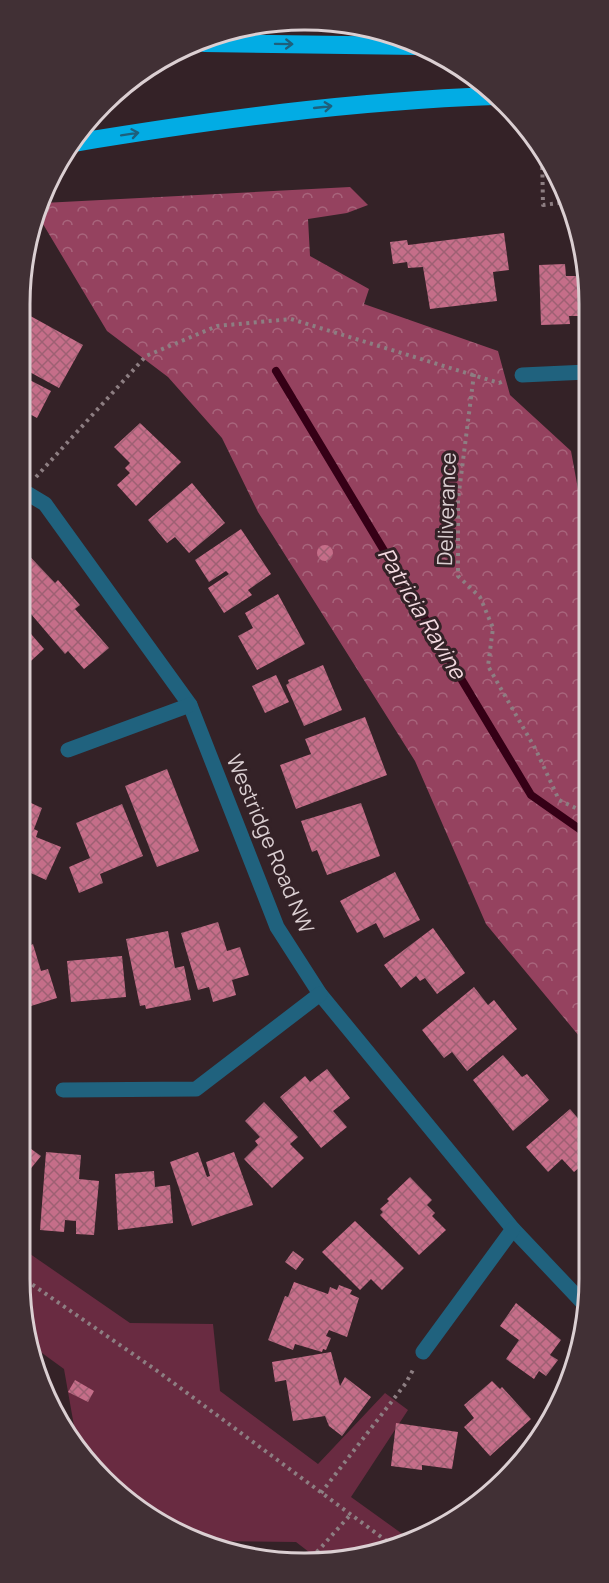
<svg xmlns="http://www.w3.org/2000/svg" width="609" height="1583" viewBox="0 0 609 1583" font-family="Manrope,sans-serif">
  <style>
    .green { fill: #692b41 }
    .forest { fill: url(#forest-crowns) }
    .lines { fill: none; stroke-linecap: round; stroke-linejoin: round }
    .stream { stroke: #350016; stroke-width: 8 }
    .building { fill: url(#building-cross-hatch) }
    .path { stroke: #8d7e82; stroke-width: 4; stroke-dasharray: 3 4.5; stroke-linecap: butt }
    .street { stroke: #20627e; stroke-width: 15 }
    .highway { stroke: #02ace4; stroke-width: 18 }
    .oneway { stroke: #1e607c }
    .labels { text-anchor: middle; stroke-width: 6; stroke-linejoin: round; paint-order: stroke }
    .street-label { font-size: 21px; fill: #dbcfd2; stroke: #342227 }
    .water-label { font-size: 22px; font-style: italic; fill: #f3dae0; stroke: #342227 }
    .rim { fill: none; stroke: #dbcfd2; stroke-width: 3 }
  </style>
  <defs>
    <pattern id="forest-crowns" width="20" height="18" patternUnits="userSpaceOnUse" patternTransform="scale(1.5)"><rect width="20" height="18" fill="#95425f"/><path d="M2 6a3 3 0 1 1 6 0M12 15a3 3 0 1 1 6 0" fill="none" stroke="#a8657c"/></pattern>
    <pattern id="building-cross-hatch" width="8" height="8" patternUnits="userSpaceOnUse" patternTransform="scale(1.5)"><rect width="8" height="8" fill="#c56e89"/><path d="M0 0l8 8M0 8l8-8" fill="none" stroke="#9e6073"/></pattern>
  </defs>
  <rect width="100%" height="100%" fill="#342227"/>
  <path class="green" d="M20 1247 130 1323 213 1324 220 1391 318 1464 385 1393 408 1410 351 1497 408 1538 360 1558 318 1559 296 1542 208 1541 162 1525 90 1466 77 1443 64 1369 31 1345 20 1278Z"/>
  <path class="forest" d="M350 187 368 205 347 213 308 219 310 256 369 289 364 304 498 351 510 395 571 451 588 544 589 1048 486 924 415 761 258 512 222 438 168 377 107 331 37 214 43 203Z"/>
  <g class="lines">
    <path class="stream" d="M276 371 531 795 588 835"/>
  </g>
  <g class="building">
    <path d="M504 233 509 270 493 272 497 301 430 309 423 267 408 268 407 262 393 264 390 242 407 240 408 245Z"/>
    <path d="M565 264 566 276H587V303H579L580 316H569L570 324 541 325 539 265Z"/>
    <path d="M25 313 83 345 59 388 26 370 29 363 20 358 25 349 20 346V323Z"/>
    <path d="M22 376 51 391 37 418 20 409V382Z"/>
    <path d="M140 423 181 462 136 506 117 485 130 473 125 468 130 463 114 447Z"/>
    <path d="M192 483 225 523 189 553 175 537 167 543 148 520Z"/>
    <path d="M241 529 271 574 248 590 252 595 224 613 208 588 229 574 226 571 209 582 195 560Z"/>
    <circle cx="325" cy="553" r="8"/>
    <path d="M20 546 55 583 58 580 80 605 75 609 109 648 84 669 68 651 65 654 20 601Z"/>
    <path d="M278 594 305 644 257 670 238 636 253 628 245 613Z"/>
    <path d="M25 627 44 649 20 671V632Z"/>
    <path d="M323 665 342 710 304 726 286 685 289 683 288 680Z"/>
    <path d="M276 675 289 702 265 713 252 686Z"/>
    <path d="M365 717 387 775 296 809 280 765 311 754 305 739Z"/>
    <path d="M167 769 199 851 157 867 125 786Z"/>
    <path d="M20 798 42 808 34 829 38 831 36 837 61 847 46 880 20 868Z"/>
    <path d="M361 803 380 856 327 875 317 850 312 852 301 821Z"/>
    <path d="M122 804 143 856 100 874 103 883 79 893 69 867 90 858 76 823Z"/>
    <path d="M395 872 420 920 384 938 376 923 357 933 340 901Z"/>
    <path d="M218 922 227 951 240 947 249 975 232 980 236 995 213 1002 209 987 198 990 181 933Z"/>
    <path d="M433 928 465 973 437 994 425 978 420 981 416 976 401 988 384 965Z"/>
    <path d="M168 931 175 968 184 966 191 1000 146 1009 145 1005 140 1006 126 939Z"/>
    <path d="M33 944 41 971 48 969 57 998 31 1006 25 987 20 989V950Z"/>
    <path d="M122 956 126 997 71 1002 67 961Z"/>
    <path d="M474 987 488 1005 494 1000 517 1029 467 1071 452 1052 444 1058 422 1030Z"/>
    <path d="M503 1055 522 1077 527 1074 549 1100 513 1131 473 1080Z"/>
    <path d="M327 1069 350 1098 333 1111 347 1127 321 1148 280 1097 305 1076 310 1082Z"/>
    <path d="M264 1102 298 1137 290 1144 304 1158 272 1188 244 1159 258 1145 255 1141 260 1137 245 1121Z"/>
    <path d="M570 1109 589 1131V1159L574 1172 562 1159 548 1172 526 1147Z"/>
    <path d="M20 1141 41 1156 20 1182Z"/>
    <path d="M46 1152 81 1155 79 1179 99 1181 94 1235 76 1234V1221L65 1220 64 1232 40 1230Z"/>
    <path d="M198 1152 207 1177 210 1176 206 1162 234 1152 253 1205 192 1226 170 1162Z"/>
    <path d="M154 1171 155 1187 170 1185 173 1223 118 1230 115 1174Z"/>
    <path d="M410 1177 432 1200 427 1205 435 1213 432 1216 446 1230 419 1255 380 1215 383 1212 380 1209 389 1201 387 1199Z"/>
    <path d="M355 1221 404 1268 382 1290 371 1279 360 1290 322 1252Z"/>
    <path d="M293 1251 304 1259 296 1270 285 1262Z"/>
    <path d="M294 1282 328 1294 330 1287 337 1290 339 1285 352 1290 350 1294 359 1298 347 1337 329 1330 326 1336 331 1338 326 1350 323 1349 322 1352 295 1344 293 1350 268 1340 285 1296 288 1297Z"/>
    <path d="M516 1303 561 1340 550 1355 558 1360 546 1376 539 1371 534 1379 506 1359 519 1340 500 1326Z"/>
    <path d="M331 1352 340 1386 345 1377 371 1397 342 1436 329 1426 325 1416 293 1421 286 1380 275 1382 272 1362Z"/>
    <path d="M75 1380 94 1391 88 1402 68 1392Z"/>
    <path d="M492 1381 500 1389 502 1387 531 1419 490 1456 464 1427 474 1418 464 1405Z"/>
    <path d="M396 1423 458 1432 452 1469 422 1465V1470L391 1466Z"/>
  </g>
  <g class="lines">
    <g class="path">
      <path d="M542 152 543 205 567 202"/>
      <path d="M474 374 458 500V576L480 597 493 628 488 666 536 750 559 800 588 814"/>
      <path d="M36 477 146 356 217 326 291 319 499 383 504 381"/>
      <path d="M20 1276 156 1370 392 1545"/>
      <path d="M321 1493 406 1383 414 1368"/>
      <path d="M314 1559 316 1553 351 1514"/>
    </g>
    <g class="street">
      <path d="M522 375 587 372"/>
      <path d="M20 489 45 504 190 705 277 927 320 994 513 1229 586 1306"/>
      <path d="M68 750 190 705"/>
      <path d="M63 1090 196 1089 320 994"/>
      <path d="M423 1352 513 1229"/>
    </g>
    <g class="highway">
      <path d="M204 43 418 46"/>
      <path d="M73 143C213 120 352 101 494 96"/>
    </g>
  </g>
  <defs><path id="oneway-shaft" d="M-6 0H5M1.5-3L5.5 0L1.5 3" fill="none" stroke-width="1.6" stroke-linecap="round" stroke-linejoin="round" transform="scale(1.5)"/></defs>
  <g class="oneway">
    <use href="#oneway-shaft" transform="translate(284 44) rotate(1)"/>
    <use href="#oneway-shaft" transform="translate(323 107) rotate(-6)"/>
    <use href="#oneway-shaft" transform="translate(130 134) rotate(-9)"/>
  </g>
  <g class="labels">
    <g class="street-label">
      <text transform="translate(447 509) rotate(-88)" y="7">Deliverance</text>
      <text transform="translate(270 844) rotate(67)" y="7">Westridge Road NW</text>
    </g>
    <g class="water-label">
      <text transform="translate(422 613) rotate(59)" y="8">Patricia Ravine</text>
    </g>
  </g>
  <path d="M0 0H609V1583H0ZM304 30H305A274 274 0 0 1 579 304V1279A274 274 0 0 1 305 1553H304A274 274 0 0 1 30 1279V304A274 274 0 0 1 304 30Z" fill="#413035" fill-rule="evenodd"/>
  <path class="rim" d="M304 30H305A274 274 0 0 1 579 304V1279A274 274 0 0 1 305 1553H304A274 274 0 0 1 30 1279V304A274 274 0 0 1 304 30Z"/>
</svg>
